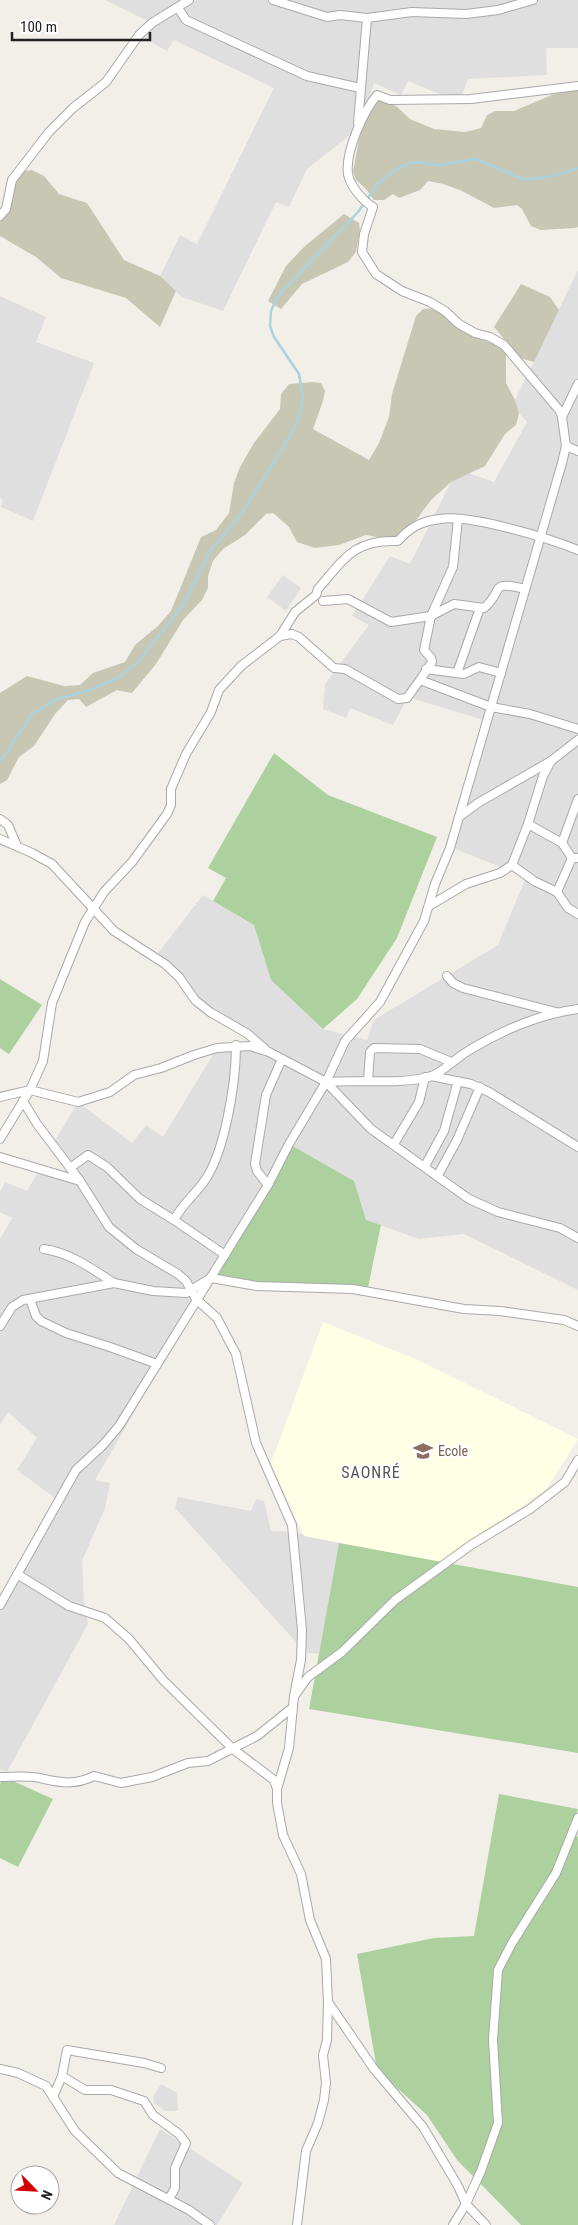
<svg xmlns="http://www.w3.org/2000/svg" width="578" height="2225" viewBox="0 0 578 2225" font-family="'Roboto Condensed',sans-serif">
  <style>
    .residential { fill: #e0dfdf }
    .education { fill: #ffffe5 }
    .construction { fill: #c7c7b4 }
    .forest { fill: #add19e }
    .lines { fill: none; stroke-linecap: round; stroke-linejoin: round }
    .stream { stroke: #aad3df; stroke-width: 2.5 }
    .street-casing { stroke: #a9a9a9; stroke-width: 10 }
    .street { stroke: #fff; stroke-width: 8 }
    .labels { text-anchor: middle; stroke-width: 4; stroke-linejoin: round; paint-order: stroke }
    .education-label { font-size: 14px; fill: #785e54; stroke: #fff; text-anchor: start }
    .quarter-label { font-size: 16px; letter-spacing: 1px; fill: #555; stroke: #fff }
  </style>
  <rect width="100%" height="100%" fill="#f2efe9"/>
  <g class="residential">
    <path d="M105 0H578V48H546L547 75 468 79 459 102 408 81 401 95 374 83 359 128 307 169 289 207 276 202 223 311 182 297 160 276 180 235 197 244 274 88 174 40 167 51 139 35 152 23Z"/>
    <path d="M578 270V1290L464 1234 419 1239 366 1220 353 1181 289 1144 95 1480 110 1483 105 1508 82 1561 84 1600 88 1624 7 1772 0 1769V1605L59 1501 17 1470 37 1438 8 1412 0 1425V1239L12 1218 0 1212V1192L5 1182 27 1191 40 1169 79 1181 53 1144 78 1102 132 1143 146 1125 163 1137 217 1048 250 1046 257 1041 210 1012 179 977 155 957 203 895 254 925 271 980 323 1029 367 1040 374 1020 498 945 526 877 453 848 487 721 408 697 393 725 350 708 346 718 323 709 325 684 369 625 352 616 390 556 410 564 451 482 468 473 494 482 527 422 519 413 515 400Z"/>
    <path d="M0 296 46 317 36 342 94 363 33 521 1 507 3 500 0 498Z"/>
    <path d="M283 575 301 588 286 611 267 597Z"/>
    <path d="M178 1497 251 1511 256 1499 264 1501 271 1531 293 1532 339 1543 319 1654 296 1651 297 1643 175 1508Z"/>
    <path d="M161 2084 177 2093 178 2111H165L154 2103 153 2097Z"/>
    <path d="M160 2129 243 2183 217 2225H114Z"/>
  </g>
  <path class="education" d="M323 1322 418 1360 578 1439 546 1490 440 1562 304 1536 271 1463Z"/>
  <g class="construction">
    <path d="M578 90V227L575 228 541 230 531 226 522 209 517 205 494 208 460 190 443 184 428 181 420 190 399 198 393 194 384 200H374L366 189 356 180 353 172 359 139 369 113 379 100 396 106 410 119 434 129 465 132 481 128 487 115 495 111H514L554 94Z"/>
    <path d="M32 170 44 176 59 194 87 203 124 260 160 276 176 291 160 327 126 298 61 278 36 257 0 236V216L19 172Z"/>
    <path d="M344 214 359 223 360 230 356 252 348 262 302 284 281 309 268 301 286 266 304 247Z"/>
    <path d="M521 284 550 297 559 310 534 362 520 358 494 327Z"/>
    <path d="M434 308 445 315 457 328 470 335 501 347 506 355V383L515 400 519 413 516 425 505 434 485 466 451 482 431 500 417 519 400 536 387 539 366 535 339 545 315 548 297 542 289 527 273 513 266 514 245 535 223 549 213 561 208 576V588L202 600 183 620 156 664 132 693 117 690 86 707 79 699 68 700 55 714 34 746 19 757 7 780 0 784V693L27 676 64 686 80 685 93 673 125 662 135 645 158 626 171 611 201 537 216 530 229 513 234 483 240 467 254 443 280 409 281 394 289 384 313 382 321 383 325 391 323 401 313 429 369 460 379 443 389 417 392 394 416 316 423 309Z"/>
  </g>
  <g class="forest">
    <path d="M274 753 328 795 437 837 397 938 357 999 323 1029 271 980 254 925 213 901 226 878 208 868Z"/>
    <path d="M0 979 42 1005 9 1054 0 1048Z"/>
    <path d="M289 1144 354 1181 366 1220 381 1225 367 1292 257 1286 211 1278Z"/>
    <path d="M339 1543 578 1587V1753L309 1709Z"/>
    <path d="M4 1777 53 1799 18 1867 0 1858V1784Z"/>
    <path d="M499 1794 578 1809 572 1833 578 1837V2225H521L457 2160 427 2115 377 2070 357 1954 434 1938 474 1936Z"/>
  </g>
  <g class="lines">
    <path class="stream" d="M0 762 32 714 57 699 87 691 118 678 137 663 183 605 210 551 241 514 291 435 300 413 303 397 299 374 274 337 270 326 271 311 277 297 358 212 379 182 397 169 414 162 439 165 476 159 525 180 553 176 578 168"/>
    <defs>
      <g id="street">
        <path d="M273 0 327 17 340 15 367 18 412 12 466 14 498 10 533 0"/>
        <path d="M178 8 186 20 307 76 360 88"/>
        <path d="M358 123 367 18"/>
        <path d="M0 216 6 209 12 180 49 132 73 108 106 82 139 35 152 23 189 0"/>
        <path d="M562 417 560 411 504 345 490 337 475 333 459 324 445 311 430 302 402 291 376 274 362 252 364 234 373 207C363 201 350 186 348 174 345 152 363 112 377 95L390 100 471 99 578 86"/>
        <path d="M566 446 578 451"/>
        <path d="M323 601 348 599 391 622 431 616 424 650 431 658 432 662 420 680 491 707 530 714 578 729"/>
        <path d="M431 616 454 604 484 608C505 590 488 580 525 589"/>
        <path d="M431 616 453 567 458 519"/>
        <path d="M280 636 292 634 299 637 334 668 345 669 398 699 407 698 420 680"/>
        <path d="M426 669 464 674 479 667 501 673"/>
        <path d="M457 673 480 608"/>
        <path d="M459 817 478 803 551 761"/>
        <path d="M0 819 8 825 17 846"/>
        <path d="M528 824 562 843 572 858H578"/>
        <path d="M0 839 32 853 52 864 114 931 165 964 179 977 195 1000 210 1012 248 1034 265 1049"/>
        <path d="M562 843 578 799"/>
        <path d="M512 865 534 881 557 892 568 908 578 914"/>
        <path d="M557 892 572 858"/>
        <path d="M429 906 466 884 500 873 512 865 528 824 543 776 551 761 578 740"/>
        <path d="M447 976 453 983 463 988 556 1012"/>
        <path d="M431 1076 471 1084 489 1092 578 1147"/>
        <path d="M368 1081 370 1052 374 1048 420 1049 451 1062"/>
        <path d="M326 1082C360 1079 396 1085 429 1077 442 1073 456 1058 468 1051 500 1031 540 1014 578 1009"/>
        <path d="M0 1097 30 1090 78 1102 110 1092 134 1075 161 1068 194 1055 217 1048 250 1046 269 1052 326 1082 371 1129 469 1199 498 1212 560 1228 578 1238"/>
        <path d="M23 1101 37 1124 80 1181"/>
        <path d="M0 1139 30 1090 43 1061 52 1003 85 922 104 892 132 862 167 814 171 805V789L186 754 211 712 219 690 241 666 280 636 295 612 316 595 318 589C344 559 354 539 398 541 410 527 422 521 440 519 470 514 548 538 578 550"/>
        <path d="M394 1144 419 1102 425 1077"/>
        <path d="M0 1157 80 1181 109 1227 136 1249 178 1274 186 1281 196 1299 217 1318 236 1354 256 1443 292 1525 302 1630 301 1660 294 1696 289 1748 277 1789V1803L283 1835 301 1874 310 1920 326 1959 328 2002 327 2040 323 2055 326 2083 324 2100 318 2123 306 2151 297 2225"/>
        <path d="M425 1166 444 1131 458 1081"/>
        <path d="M70 1168 88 1155 107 1167 140 1199 174 1220C182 1205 193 1196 203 1183 225 1154 236 1082 236 1045"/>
        <path d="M438 1175 457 1140 480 1087"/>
        <path d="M268 1185 257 1171 255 1164 266 1095 282 1059"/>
        <path d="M174 1220 225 1255"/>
        <path d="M44 1249C71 1253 92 1269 114 1283"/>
        <path d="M30 1299 36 1316 41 1321 66 1333 110 1347 157 1364"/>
        <path d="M0 1326 12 1307 23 1300 114 1283 153 1291 186 1293 211 1278 257 1286 353 1289 464 1309 500 1311 564 1320 578 1326"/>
        <path d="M17 1574 69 1606 105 1618 129 1639 163 1680 233 1749 274 1780 277 1789"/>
        <path d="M0 1605 76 1470 103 1445 119 1426 268 1185 289 1144 326 1082 345 1041 380 1002 424 921 435 884 450 848 562 463 566 446 562 417 578 384"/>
        <path d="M295 1695 308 1677 342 1652 395 1600 471 1545 530 1509 565 1482 578 1460"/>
        <path d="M0 1777C13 1777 31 1775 44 1779 62 1783 76 1785 94 1776L121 1783 152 1777 188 1763 208 1761 257 1736 292 1708"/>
        <path d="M328 2002 374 2069 423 2127 458 2186 466 2204 486 2225"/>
        <path d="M0 2069 18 2073 46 2086 75 2131 118 2173 189 2210 210 2225"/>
        <path d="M62 2076 85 2090H111L144 2101 153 2115 179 2134 186 2143 175 2168V2188L169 2199"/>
        <path d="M53 2097 62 2076 67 2050 144 2063 161 2068"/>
        <path d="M453 2225 466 2204 481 2171 498 2123 493 2040 498 1970 512 1943 556 1873 578 1818"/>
      </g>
    </defs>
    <use href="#street" class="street-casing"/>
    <use href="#street" class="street"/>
  </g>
  <defs>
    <symbol id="school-bare" viewBox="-9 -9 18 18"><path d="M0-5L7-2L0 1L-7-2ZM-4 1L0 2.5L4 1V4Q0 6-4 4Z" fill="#8d6e63" stroke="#fff" stroke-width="2.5" paint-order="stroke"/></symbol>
  </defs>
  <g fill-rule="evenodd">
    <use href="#school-bare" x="409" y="1437" width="28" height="28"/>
  </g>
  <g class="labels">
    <g class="education-label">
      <text x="438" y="1456">Ecole</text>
    </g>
    <g class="quarter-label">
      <text x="371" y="1478">SAONRÉ</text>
    </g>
  </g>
  <g transform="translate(35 2190) rotate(114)"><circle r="24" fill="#ffffff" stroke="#a7a7a7"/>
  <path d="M0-4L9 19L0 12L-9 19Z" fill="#d40000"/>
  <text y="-8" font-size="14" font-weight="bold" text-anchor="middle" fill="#222222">N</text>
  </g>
  <path d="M12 32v8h138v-8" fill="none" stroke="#222222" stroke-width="2.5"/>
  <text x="20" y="32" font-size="15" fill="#222222" stroke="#ffffff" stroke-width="4" paint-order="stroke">100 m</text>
</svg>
